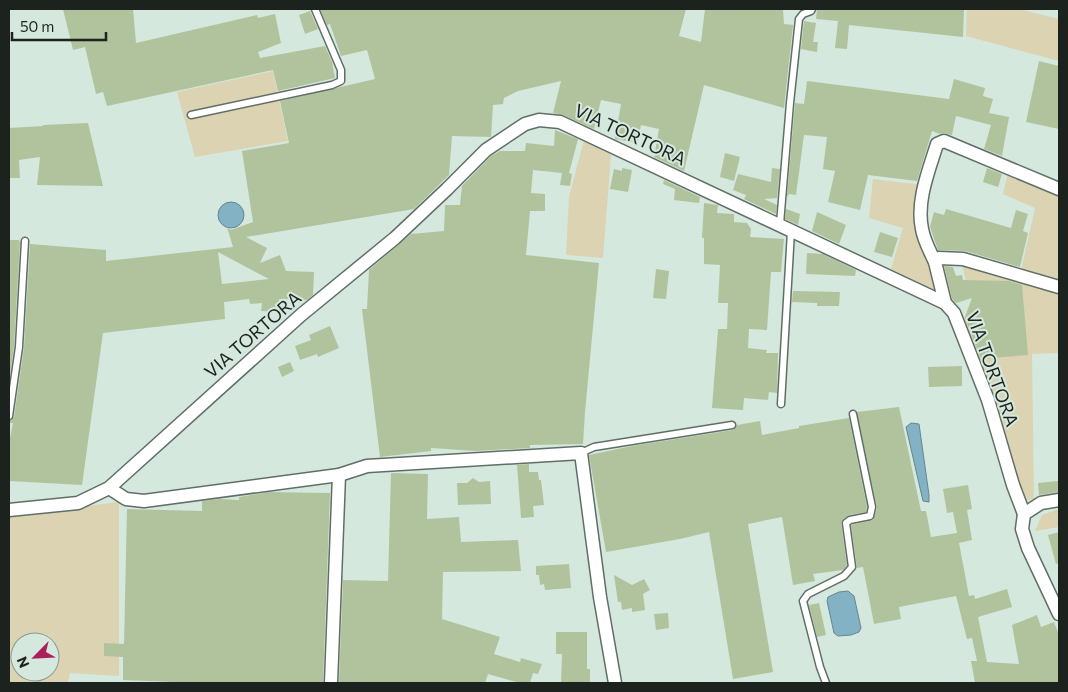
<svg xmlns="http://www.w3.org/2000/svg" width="1068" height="692" viewBox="0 0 1068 692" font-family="Commissioner,sans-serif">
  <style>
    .green { fill: #dbd3b1; fill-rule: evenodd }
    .water { fill: #82b2c4; stroke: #638792 }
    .building { fill: #b1c39d; fill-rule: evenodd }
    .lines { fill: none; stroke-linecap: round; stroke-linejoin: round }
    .lane-casing { stroke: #5f6f66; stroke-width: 9 }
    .street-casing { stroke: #5f6f66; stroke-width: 15 }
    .lane { stroke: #fff; stroke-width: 6 }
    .street { stroke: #fff; stroke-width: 12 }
    .labels { text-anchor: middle; stroke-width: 4; stroke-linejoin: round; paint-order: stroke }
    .street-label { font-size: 18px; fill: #1c231f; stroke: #d5e8dd }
  </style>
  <rect width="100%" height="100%" fill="#d5e8dd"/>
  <g class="green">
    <path d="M967 9H1019L1059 19V61L966 36Z"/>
    <path d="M273 71 288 141 195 157 177 92Z"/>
    <path d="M584 140 611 155 603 258 566 255 569 197Z"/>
    <path d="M1009 169 1059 192V282L1021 271 1035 208 1003 194Z"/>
    <path d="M873 179 922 185 919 211 941 293 891 269 903 228 869 218Z"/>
    <path d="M961 261 1059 290V353L1032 354 1034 499 1026 500 1021 497 967 330 964 318 971 300Z"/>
    <path d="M119 502V676L70 673 68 683H9V516ZM20 642H50V672H20Z"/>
    <path d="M1056 510H1059V527L1035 531 1042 515Z"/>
  </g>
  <g class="water">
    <circle cx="231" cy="215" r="13"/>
    <path d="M911 423 919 424 929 495V502L923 501 906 427Z"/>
    <path d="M848 591 854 596 861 628 859 632 851 635 838 636 834 633 827 601 828 597 839 592Z"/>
  </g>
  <g class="building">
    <path d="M63 9H133L136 43 257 15 258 18 275 14 281 43 258 52 260 58 325 46 332 62 335 78 278 91 273 70 107 106 103 92 96 94 85 47 73 50Z"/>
    <path d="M320 9H686L679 36 701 42 705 9H783L784 24 793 25 784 108 704 85 684 171 654 157 659 129 641 125 637 143 615 139 621 104 601 100 594 129 563 115 553 113 561 81 518 91 504 98 503 104 493 105 491 137 452 136 449 175 414 209 246 237 267 248 260 263 280 255 286 271 314 272 313 295 307 300 279 299V312L261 311 262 303 250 304 249 299 224 302 225 319 103 333 82 485 9 481V443L13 423H9V421L14 417 24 348 30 244 106 250V261L233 247 227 227 231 230 253 222 242 151 289 143 280 101 375 79 367 50 341 56 330 24 327 25ZM218 252 248 268 269 279 222 284Z"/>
    <path d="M817 9H964L963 37 849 25 847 49 835 48 838 21 816 19Z"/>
    <path d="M310 11 318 29 305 34 299 15Z"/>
    <path d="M804 21 816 23 813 42H818L817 52 801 49Z"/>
    <path d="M1039 61 1059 66V129L1026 122Z"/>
    <path d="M954 79 985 88 983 96 993 99 989 113 1009 117 1002 156 984 149 991 125 956 116 952 135 944 133 940 134 932 131 917 181 868 175 860 210 828 202 835 171 823 169 827 137 804 135 796 195 789 194 787 197 795 103 804 104 807 81 949 99Z"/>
    <path d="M88 123 103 186 37 185 40 157 19 160 20 178H9V128L43 126V125Z"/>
    <path d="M555 130 578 139 569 173 572 174 570 186 560 185 562 173 533 170 531 193 545 194V211H530L526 255 599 263 585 412 583 444 530 445V448L475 451 431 448V451L380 457 362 309H367L369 270 411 234 444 231 445 205H460L462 186 491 156 500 151H525L526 143 554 146Z"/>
    <path d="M725 153 740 157 734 181 720 177Z"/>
    <path d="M622 168 632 170 628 192 610 189 614 169 622 171Z"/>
    <path d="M772 168 780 169 777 198 764 199 777 205 776 214 744 199 746 195 733 190 738 174 771 182Z"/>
    <path d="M987 168 1002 174 998 187 983 182Z"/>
    <path d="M664 180 700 197 699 203 674 200 675 189 663 184Z"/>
    <path d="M704 203 718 205 717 213 734 214V222L747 223 751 229 750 237 784 239 781 272H771L767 330 749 329 748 348 767 350 766 353H778L777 393 769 392 768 400 744 398 743 410 712 408 718 329H727L728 303H718L720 265 704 264V238H702Z"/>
    <path d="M786 209 800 214 798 225 785 219Z"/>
    <path d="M946 209 1011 228 1016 210 1028 214 1023 231 1028 233 1020 267 965 251 938 250 930 227 934 212 944 215Z"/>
    <path d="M817 212 846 225 839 244 812 231Z"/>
    <path d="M880 232 898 238 892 257 874 252Z"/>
    <path d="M9 240H19L20 243 14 346 9 383Z"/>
    <path d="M807 253 823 254 856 270 855 276 806 274Z"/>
    <path d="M944 266 953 267 956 276 962 275 963 280 1010 281 1022 285 1028 355 981 359 965 318 972 298 956 303 952 299Z"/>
    <path d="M656 269 669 271 666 299 653 298Z"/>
    <path d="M793 291 840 292 839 306H817V303L792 302Z"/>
    <path d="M330 326 339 348 318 357 317 354 300 360 295 346 311 340 309 335Z"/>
    <path d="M290 362 294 371 282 377 278 367Z"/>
    <path d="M962 366V386L929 387 928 367Z"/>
    <path d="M899 407 921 511H926L931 537 957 533 953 512 947 513 943 489 968 485 972 509 967 510 972 540 959 543 969 596 974 595 975 599 1007 589 1012 607 978 617 987 662 1019 664 1012 625 1037 615 1041 627 1054 622 1059 635V683H975L971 661H977L972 638 967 639 956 596 899 607 901 619 874 624 863 567 857 568 851 525 873 520 877 508 857 412Z"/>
    <path d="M849 418 867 507 866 512 849 515 841 522 847 565 843 570 813 574 815 581 793 585 782 517 748 524 773 672 733 679 709 532 680 539 606 552 589 455 632 446 733 430 737 425 760 421 762 435 799 428V426Z"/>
    <path d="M529 464V472H538L539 480H541L544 505 533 506 534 517 521 518 517 465Z"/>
    <path d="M391 473 428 474 427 519 459 517 461 542 518 540 521 571 443 572 442 619 500 637 494 654 520 662 521 658 542 664 538 674 533 673 530 683H520L488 674 485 683H339L343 580 388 581Z"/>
    <path d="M473 478 479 482 490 481 491 504 458 505 457 483H467Z"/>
    <path d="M1058 481 1059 492 1039 495 1038 483Z"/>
    <path d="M269 492 330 493 323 683H198L123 680V657L104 656V643L124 644 127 509 202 511V501L220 499 239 500V497Z"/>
    <path d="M1059 532V563L1056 564 1048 535Z"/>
    <path d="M569 564 571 588 545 590 544 584 540 585 539 575H536V566Z"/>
    <path d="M614 575 632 585 644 579 650 590 643 594 645 610 632 612V608L622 610 621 602H618Z"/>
    <path d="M819 603 826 635 817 637 809 605Z"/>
    <path d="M668 613 669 628 656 630 654 614Z"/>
    <path d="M556 632H587V669H590V683H561L562 654H556Z"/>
  </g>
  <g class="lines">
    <defs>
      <g id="lane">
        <path d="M191 115 332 85 341 81V70L315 9"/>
        <path d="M780 224 790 103 799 19 803 14 811 11 812 9"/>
        <path d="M781 404 791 231"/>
        <path d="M9 416 19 347 25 241"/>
        <path d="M581 453 594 447 732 425"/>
        <path d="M826 683 820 667 803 601 808 594 844 576 852 567 846 523 850 520 870 516 872 507 853 414"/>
      </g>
      <g id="street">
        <path d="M935 262C930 251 924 241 922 229 916 201 929 170 937 144L944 141 1059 189"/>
        <path d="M945 303 935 262 939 258 963 259 1059 287"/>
        <path d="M109 488 126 499 144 501 339 475 367 466 581 453 600 597 615 683"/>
        <path d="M9 510 78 503 109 488 301 315 395 238 447 189 486 150 525 124 539 120 560 122 945 303 954 313 988 400 1013 485 1024 514 1022 529 1028 548 1059 614"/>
        <path d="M1024 514 1041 503 1059 500"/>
        <path d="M331 683 339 475"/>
      </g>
    </defs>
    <use href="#lane" class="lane-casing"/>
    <use href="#street" class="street-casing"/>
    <use href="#lane" class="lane"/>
    <use href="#street" class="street"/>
  </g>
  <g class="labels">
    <g class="street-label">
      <text transform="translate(630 135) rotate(25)" y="6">VIA TORTORA</text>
      <text transform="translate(253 335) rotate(-41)" y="6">VIA TORTORA</text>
      <text transform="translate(992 369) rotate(70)" y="6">VIA TORTORA</text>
    </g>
  </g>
  <rect width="1068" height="692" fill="none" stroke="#1c231f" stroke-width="20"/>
  <g transform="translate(35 657) rotate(246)"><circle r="24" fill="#d5e8dd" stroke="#8b9991"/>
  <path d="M0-4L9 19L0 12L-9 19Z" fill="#ad1f5b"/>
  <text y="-8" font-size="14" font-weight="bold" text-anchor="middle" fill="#1c231f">N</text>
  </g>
  <path d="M12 32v8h94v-8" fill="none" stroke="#1c231f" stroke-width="2.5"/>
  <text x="20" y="32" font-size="15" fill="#1c231f" stroke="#d5e8dd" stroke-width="4" paint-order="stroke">50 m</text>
</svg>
